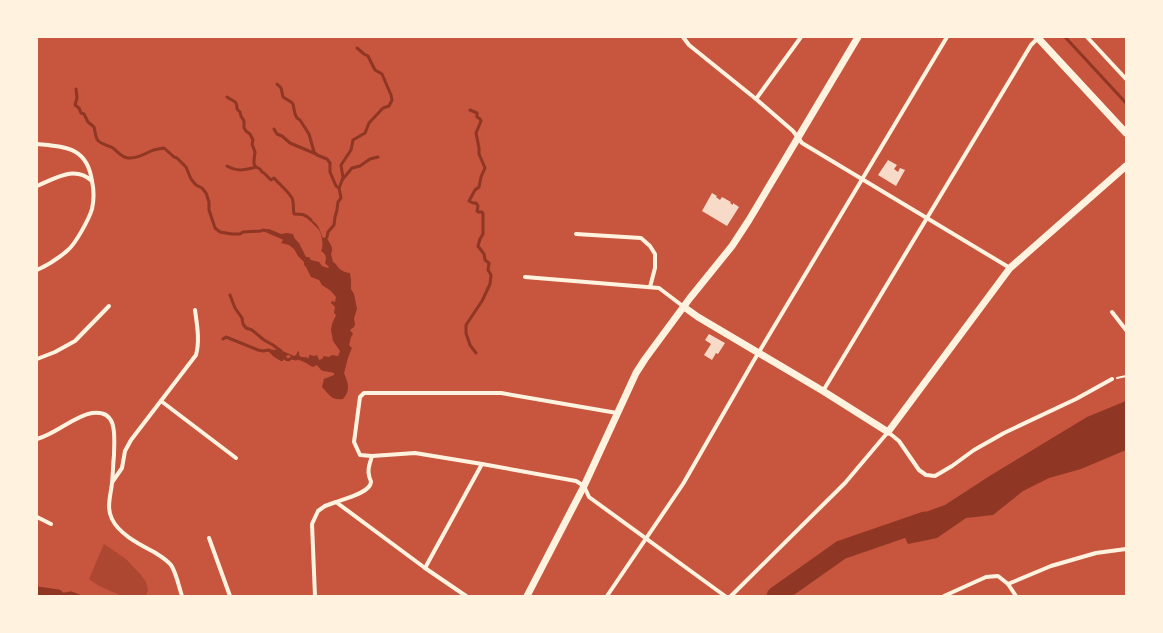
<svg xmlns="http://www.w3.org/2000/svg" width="1163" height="633" viewBox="0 0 1163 633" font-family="Rubik,sans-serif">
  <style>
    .green { fill: #ae4732 }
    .water { fill: #8f3625 }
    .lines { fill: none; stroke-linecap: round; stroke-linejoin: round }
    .stream { stroke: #8f3625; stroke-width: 3 }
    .canal { stroke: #8f3625; stroke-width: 11 }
    .river { stroke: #8f3625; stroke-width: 19 }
    .building { fill: #f7dbc8 }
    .path { stroke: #fff3e0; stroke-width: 2 }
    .minor { stroke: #fff3e0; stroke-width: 4 }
    .secondary { stroke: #fff3e0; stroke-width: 7 }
  </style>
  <rect width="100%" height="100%" fill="#c8553d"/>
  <path class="green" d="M104 544 126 559 141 575 146 582 148 590 146 596H122L99 586 89 579Z"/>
  <g class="water">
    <path d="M309 218C320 226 318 226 323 238L326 237 328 234 329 233 327 238C330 244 334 248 331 254L333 262 336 264C338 269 345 273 350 273L351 280V289L354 294 357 309 354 318 355 324 354 327 350 330 353 334 351 337 349 345 352 348C351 350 350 353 349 355 347 360 346 367 344 373 348 383 351 390 343 399 331 401 329 394 322 387L324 379 334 375V373C325 370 323 374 317 365L313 367C310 366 307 363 304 362 298 359 294 360 289 355L286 356 288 361 283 359V361H281L274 357 267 350 268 349 275 350 278 349 294 356 296 355 298 351 299 352V355L301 357H304L309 358V355H310L314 356 317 355 319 360 322 359 324 356 329 357 332 355 338 356 339 354 340 351 333 341 331 330 332 324 336 315 334 313 335 307 331 303 332 301 335 302 336 297 331 291 322 285 319 280 311 277 306 267 304 265V262L298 256 294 249 289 245 281 243 283 240 282 239C278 238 268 233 264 231V230L269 229 281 234 287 233 293 234 295 239 299 243 306 257H309L311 260 319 262 322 266 328 268 329 267 325 263C327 258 326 254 321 251 324 247 322 235 319 230 316 226 311 223 309 218Z"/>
    <path d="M1126 401V450L1081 469 1049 478 1023 491 993 515 966 518 937 538 908 544 898 522 945 505 988 477 1087 417Z"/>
  </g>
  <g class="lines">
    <g class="stream">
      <path d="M1065 37 1126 103"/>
      <path d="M277 84 281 88 283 97 291 102 293 104 295 114 297 118 300 120 309 134 314 152 317 155 327 159 330 163V172L336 186 339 188"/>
      <path d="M76 89 77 98 75 105 79 108 81 113 84 114 88 122 94 127C95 130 95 135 97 139 99 144 108 145 113 148 117 151 122 158 128 158 136 159 145 154 151 151 155 149 160 149 164 148L174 157 177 158 186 167 191 179 196 185 202 188 206 193 209 202V210L215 228 220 232 232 234H240L243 232 261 231 263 230 268 231"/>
      <path d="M227 97C234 102 237 100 237 109L240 112 241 116 244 121V128L246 131 250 134 253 140 252 144 255 152 254 160V164L256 167 260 169 262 172 264 173 271 180 274 178C280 185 287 190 292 198 294 201 293 210 294 214 301 214 306 214 311 220"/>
      <path d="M470 110 477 113V117L480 119 481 121 476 133 479 148V154L485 168 481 177 479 187 475 190 469 201 473 203H476L478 206 477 211 478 212H482L483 214V234L480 239 478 246 484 254 485 260 489 263 488 270 491 275 490 284 482 301 466 325V333L470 345 476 353"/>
      <path d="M274 129 277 134 282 136 290 143 316 154"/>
      <path d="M227 166C237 172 246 170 256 167"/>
      <path d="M342 180 352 168 360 166 370 159 378 157"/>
      <path d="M327 237 328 232 334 225 335 217 337 210 338 202 341 198 339 188 343 178 341 165 351 150 353 140 365 133 369 123 383 108 389 106 392 100 391 95 382 74 375 70 368 56 364 54 357 48"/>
      <path d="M230 295 235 308 242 318 243 324 246 328 252 330 264 340 273 345 281 351"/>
      <path d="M223 339 226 337 258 350 263 351 269 350"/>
      <path d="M284 358 288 360 292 358 296 359"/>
      <path d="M58 595 71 593 79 596"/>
    </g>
    <path class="canal" d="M37 592 58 595"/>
    <path class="river" d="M776 596 841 550 925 521"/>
  </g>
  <g class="building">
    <path d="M888 160 897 165 894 169 898 172 900 168 905 170 896 186 878 175Z"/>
    <path d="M712 193 717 196 716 197 720 200 722 197 731 202 730 203 733 205V203L739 207 727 226 702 211Z"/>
    <path d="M709 334 725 343 718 354 716 353 712 360 704 355 711 344 705 340Z"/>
  </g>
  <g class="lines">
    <path class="path" d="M1117 378 1126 376"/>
    <g class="minor">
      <path d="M683 37 689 45 756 99 793 131 802 143 1010 268"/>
      <path d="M1087 37 1126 79"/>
      <path d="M756 99 801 37"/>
      <path d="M37 144C66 147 87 147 92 181"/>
      <path d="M37 186C56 178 75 165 92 181 94 190 94 200 92 209 89 219 76 243 68 250 59 258 48 265 37 270"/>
      <path d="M576 234 641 238 650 246 655 254V268L650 287"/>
      <path d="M525 277 659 288 684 307"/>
      <path d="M1112 312 1126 330"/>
      <path d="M37 359 55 352 75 341 109 306"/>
      <path d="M823 391 1031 45 1038 38"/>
      <path d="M161 401 236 458"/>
      <path d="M617 413 501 393H364L360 397 354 442 360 455 372 456 415 453 482 464 576 481 584 486 589 497 725 596"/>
      <path d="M37 439C56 434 74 416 92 413 119 409 114 438 114 455 113 464 113 474 112 483 111 494 106 508 112 519 119 534 139 544 154 552 160 556 166 559 171 565 176 572 179 587 182 596"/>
      <path d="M113 481 122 468 125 451 131 440 196 355C200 340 197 325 195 310"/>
      <path d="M336 502C344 499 370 493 371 482 371 480 369 478 369 475 367 469 370 463 372 456"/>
      <path d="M37 517 51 524"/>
      <path d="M209 538 230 596"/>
      <path d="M425 568 482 464"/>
      <path d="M1008 584 1051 566 1096 553 1126 549"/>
      <path d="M315 596 312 524 318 511 325 506 336 502 425 568 466 596"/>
      <path d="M607 596 683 484 753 362 947 37"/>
      <path d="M731 596 845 483 888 432 899 441 919 470 926 475 935 476 952 466 974 450 1004 433 1076 399 1112 379"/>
      <path d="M944 596 986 577 998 576 1008 584 1016 596"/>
    </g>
    <g class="secondary">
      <path d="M1037 37 1126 133"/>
      <path d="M684 307 698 317 823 391 888 432 1010 268 1126 166"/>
      <path d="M527 596 584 486 636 373 645 359 690 298 732 246 749 220 858 37"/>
    </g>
  </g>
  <rect width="1163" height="633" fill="none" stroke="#fff3e0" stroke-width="76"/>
</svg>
